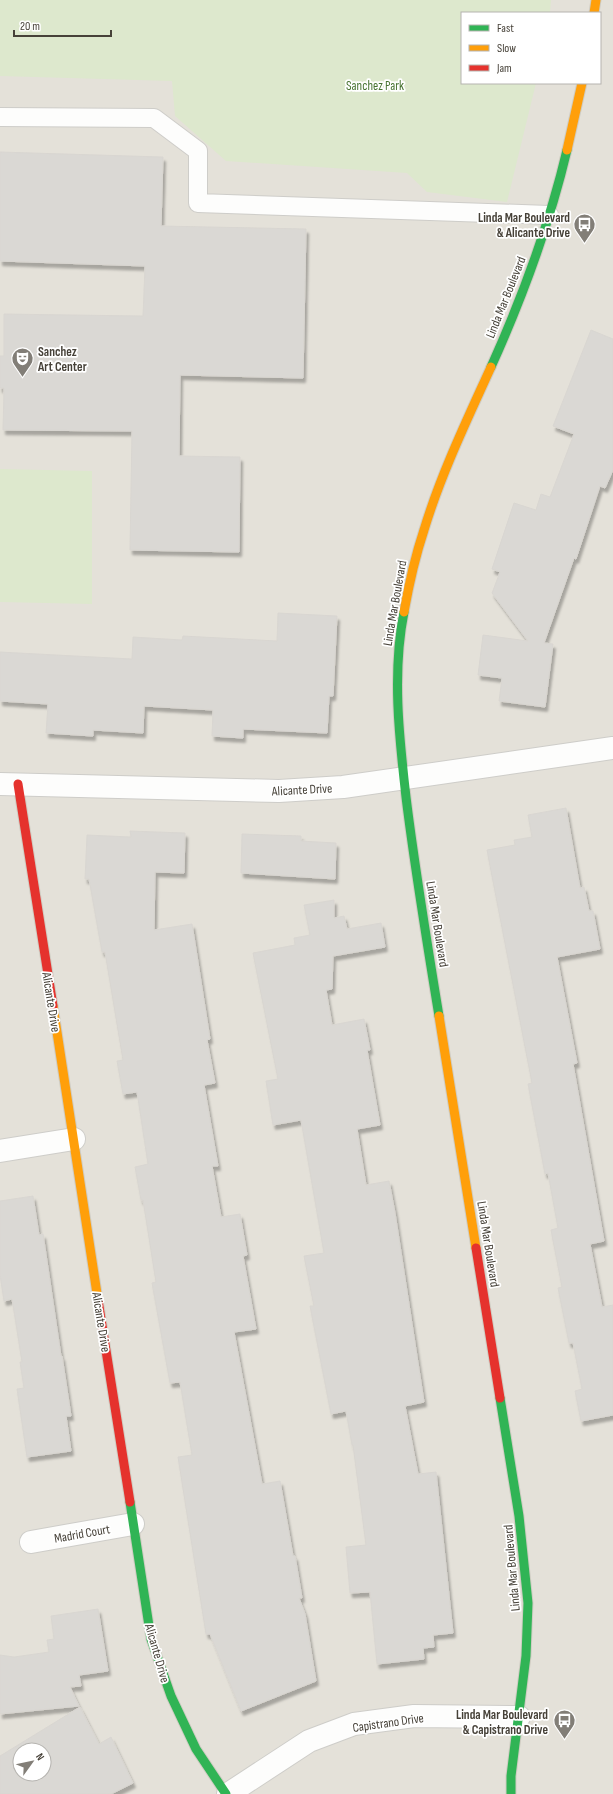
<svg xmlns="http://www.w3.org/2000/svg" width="613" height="1794" viewBox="0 0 613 1794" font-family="'Sofia Sans Condensed',sans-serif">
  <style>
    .residential { fill: #e4e1d9; fill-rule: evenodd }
    .green { fill: #dde8cd }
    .building { fill: #dad8d4; stroke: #d9d6d1; fill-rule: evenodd; filter: url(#shadow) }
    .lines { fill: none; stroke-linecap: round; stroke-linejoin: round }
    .lane-casing { stroke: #cecdc9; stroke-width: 20 }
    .street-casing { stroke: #cecdc9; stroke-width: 24 }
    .fast-casing { stroke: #cfccc2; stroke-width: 11 }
    .slow-casing { stroke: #cfccc2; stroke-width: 11 }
    .jam-casing { stroke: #cfccc2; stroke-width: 11 }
    .lane { stroke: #fdfdfc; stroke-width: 18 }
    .street { stroke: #fdfdfc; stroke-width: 22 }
    .fast { stroke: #30b455; stroke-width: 9 }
    .slow { stroke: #ff9f0a; stroke-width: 9 }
    .jam { stroke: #e5322d; stroke-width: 9 }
    .labels { text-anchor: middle; stroke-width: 3.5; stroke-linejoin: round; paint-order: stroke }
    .park-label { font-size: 13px; fill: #467230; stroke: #fff }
    .poi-label { font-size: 13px; font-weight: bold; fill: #464138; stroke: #fff; text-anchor: end }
    .street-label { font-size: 13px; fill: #464138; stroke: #fff }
  </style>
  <defs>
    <filter id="shadow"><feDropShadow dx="2.5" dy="4.5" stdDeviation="1" flood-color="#0004"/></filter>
  </defs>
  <rect width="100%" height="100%" fill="#f1efeb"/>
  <path class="residential" d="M0 0H613V1794H0ZM462 13H600V83H462ZM20 1750H44V1774H20Z"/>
  <g class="green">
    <path d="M0 0H551L550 13H462V83H536L507 202 427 192 407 173 226 161 175 116 172 81 0 76Z"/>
    <path d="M0 469 92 471V604L0 602Z"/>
  </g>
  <g class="building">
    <path d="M0 152 163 157 161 226 306 229 303 378 180 375 179 456 240 457 239 552 130 550 132 431 3 430 4 388H0V356H4V314L143 316 145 266 0 261Z"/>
    <path d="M591 330 613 339V470L605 488 600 486 576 559 574 558 544 643 553 644 545 707 499 701 502 678 478 675 483 635 528 641 492 593 500 572 492 569 514 503 536 510 541 494 550 497 574 434 553 426Z"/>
    <path d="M278 613 337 616 333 696H329L327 733 243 729V738L212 736 213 710 144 706 143 733 93 730V736L46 733 48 704 0 701V652L132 659 133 637 182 640 183 636 277 641Z"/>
    <path d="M566 808 580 888 584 887 589 911H593L600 949 557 957 577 1063 573 1064 604 1241 590 1244 602 1307 613 1305V1415L581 1421 575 1391 582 1389 573 1343H569L558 1288 562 1287 551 1230 558 1228 548 1173 545 1174 528 1084 532 1083 487 850 515 845 514 840 532 837 528 815Z"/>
    <path d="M130 831 185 833 184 873 155 872 154 930 192 924 210 1039 207 1040 215 1083 204 1085 218 1166H212L221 1217 240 1214 247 1255 243 1256 256 1329 234 1332 262 1484 280 1481 293 1556H295L302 1598H299L305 1614 316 1681 241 1711 210 1634H206L178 1457 192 1455 180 1382 170 1383 152 1283 156 1282 143 1200H141L135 1167 148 1164 137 1092 123 1094 117 1061 123 1060 105 952H102L89 879H85L87 835 131 837Z"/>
    <path d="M242 834 301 836V841L336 843 335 879 241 873Z"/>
    <path d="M334 900V918L344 916 347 929 381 923 385 947 333 956 332 989 326 990 332 1025 364 1019 370 1050H367L380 1125 357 1129 366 1185 389 1181 395 1213 424 1402 405 1406 418 1474 436 1472 453 1633 433 1635 434 1647 423 1648 424 1659 377 1664 370 1592 350 1593 346 1547 366 1545 353 1445H352L346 1411 331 1414 310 1306H314L304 1256 324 1253 301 1120 273 1125 266 1081 278 1079 253 953 295 945 294 938 310 935 304 905Z"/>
    <path d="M33 1196 39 1235 43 1234 61 1356H62L71 1416H66L71 1451 27 1457 17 1389 24 1388 20 1362H22L12 1299 4 1301 0 1275V1201Z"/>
    <path d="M98 1609 108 1671 79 1675 81 1686 70 1687 79 1706 0 1714V1655L14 1657 49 1652 47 1640 54 1639 51 1616Z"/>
    <path d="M80 1707 99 1744 111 1737 133 1783 111 1794H0V1756ZM20 1750H44V1774H20Z"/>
  </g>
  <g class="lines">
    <defs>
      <path id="lane" d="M0 117 154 118 198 151V203L549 215"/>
      <g id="street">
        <path d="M0 784 279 791 343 787 613 748"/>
        <path d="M0 1151 74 1139"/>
        <path d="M31 1542 133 1524"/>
        <path d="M228 1794 309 1741 354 1724 414 1716 519 1717"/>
      </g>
      <g id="fast">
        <path d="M491 367C523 296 549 226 567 150"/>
        <path d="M404 612C392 672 399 736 406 797 415 870 427 943 439 1016"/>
        <path d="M500 1398 519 1516 528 1603 526 1656 511 1776V1794"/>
        <path d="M130 1502 151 1639 171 1696 196 1749 226 1794"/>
      </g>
      <g id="slow">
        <path d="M594 13 596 0"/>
        <path d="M567 150 582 83"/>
        <path d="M404 612C409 584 415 557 424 530 441 474 467 420 491 367"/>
        <path d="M53 1006 98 1300"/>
        <path d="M439 1016 476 1248"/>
      </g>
      <g id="jam">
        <path d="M18 784 53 1006"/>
        <path d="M476 1248 500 1398"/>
        <path d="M98 1300 130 1502"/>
      </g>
    </defs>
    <use href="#lane" class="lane-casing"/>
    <use href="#street" class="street-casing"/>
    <use href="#fast" class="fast-casing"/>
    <use href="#slow" class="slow-casing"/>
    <use href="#jam" class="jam-casing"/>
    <use href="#lane" class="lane"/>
    <use href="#street" class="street"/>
    <use href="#fast" class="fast"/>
    <use href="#slow" class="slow"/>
    <use href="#jam" class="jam"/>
  </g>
  <defs>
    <symbol id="bus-pin" viewBox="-11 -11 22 30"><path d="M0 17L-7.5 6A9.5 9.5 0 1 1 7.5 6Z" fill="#827e77" stroke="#fff"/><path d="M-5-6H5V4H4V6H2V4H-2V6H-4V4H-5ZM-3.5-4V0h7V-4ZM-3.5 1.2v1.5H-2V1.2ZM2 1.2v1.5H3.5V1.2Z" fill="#fff"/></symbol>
    <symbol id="theatre-pin" viewBox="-11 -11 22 30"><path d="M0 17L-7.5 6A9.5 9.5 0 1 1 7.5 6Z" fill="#827e77" stroke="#fff"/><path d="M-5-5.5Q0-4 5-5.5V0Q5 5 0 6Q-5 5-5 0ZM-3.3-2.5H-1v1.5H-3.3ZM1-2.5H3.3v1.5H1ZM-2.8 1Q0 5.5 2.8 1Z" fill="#fff"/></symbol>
  </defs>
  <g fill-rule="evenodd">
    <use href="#bus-pin" x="572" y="212" width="25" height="34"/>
    <use href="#theatre-pin" x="10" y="346" width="25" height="34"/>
    <use href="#bus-pin" x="552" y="1708" width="25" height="34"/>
  </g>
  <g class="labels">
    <g class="park-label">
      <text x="375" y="90">Sanchez Park</text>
    </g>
    <g class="poi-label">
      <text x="570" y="222">Linda Mar Boulevard<tspan x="570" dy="15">&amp; Alicante Drive</tspan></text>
      <text x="38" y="356" text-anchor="start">Sanchez<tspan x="38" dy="15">Art Center</tspan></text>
      <text x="548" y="1719">Linda Mar Boulevard<tspan x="548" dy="15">&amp; Capistrano Drive</tspan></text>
    </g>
    <g class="street-label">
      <text transform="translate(505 297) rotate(-68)" y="5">Linda Mar Boulevard</text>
      <text transform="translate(394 603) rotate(-80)" y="5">Linda Mar Boulevard</text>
      <text transform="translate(302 789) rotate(-3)" y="5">Alicante Drive</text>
      <text transform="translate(438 924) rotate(81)" y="5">Linda Mar Boulevard</text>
      <text transform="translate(52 1002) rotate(81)" y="5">Alicante Drive</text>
      <text transform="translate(489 1244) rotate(81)" y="5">Linda Mar Boulevard</text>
      <text transform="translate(102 1322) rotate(81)" y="5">Alicante Drive</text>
      <text transform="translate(82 1533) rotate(-10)" y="5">Madrid Court</text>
      <text transform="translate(511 1568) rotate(-95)" y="5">Linda Mar Boulevard</text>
      <text transform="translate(158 1653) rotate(74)" y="5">Alicante Drive</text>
      <text transform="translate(388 1722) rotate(-8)" y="5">Capistrano Drive</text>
    </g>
  </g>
  <rect x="461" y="12" width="140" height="72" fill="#ffffff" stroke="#b5b3af"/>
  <rect x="469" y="25" width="20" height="6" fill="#30b455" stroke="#b5b3af"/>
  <text x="497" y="32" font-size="12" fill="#464138">Fast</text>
  <rect x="469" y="45" width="20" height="6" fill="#ff9f0a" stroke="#b5b3af"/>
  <text x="497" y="52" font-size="12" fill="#464138">Slow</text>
  <rect x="469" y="65" width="20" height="6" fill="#e5322d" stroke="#b5b3af"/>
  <text x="497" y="72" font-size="12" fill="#464138">Jam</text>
  <g transform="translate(32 1762) rotate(57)"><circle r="19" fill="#ffffff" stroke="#b5b3af"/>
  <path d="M0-3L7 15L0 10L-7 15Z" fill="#827e77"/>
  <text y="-6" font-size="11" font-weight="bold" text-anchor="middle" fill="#464138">N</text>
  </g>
  <path d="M14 30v6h97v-6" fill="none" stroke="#464138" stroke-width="2"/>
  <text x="20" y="30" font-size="12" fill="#464138" stroke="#ffffff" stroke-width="3" paint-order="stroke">20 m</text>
</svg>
